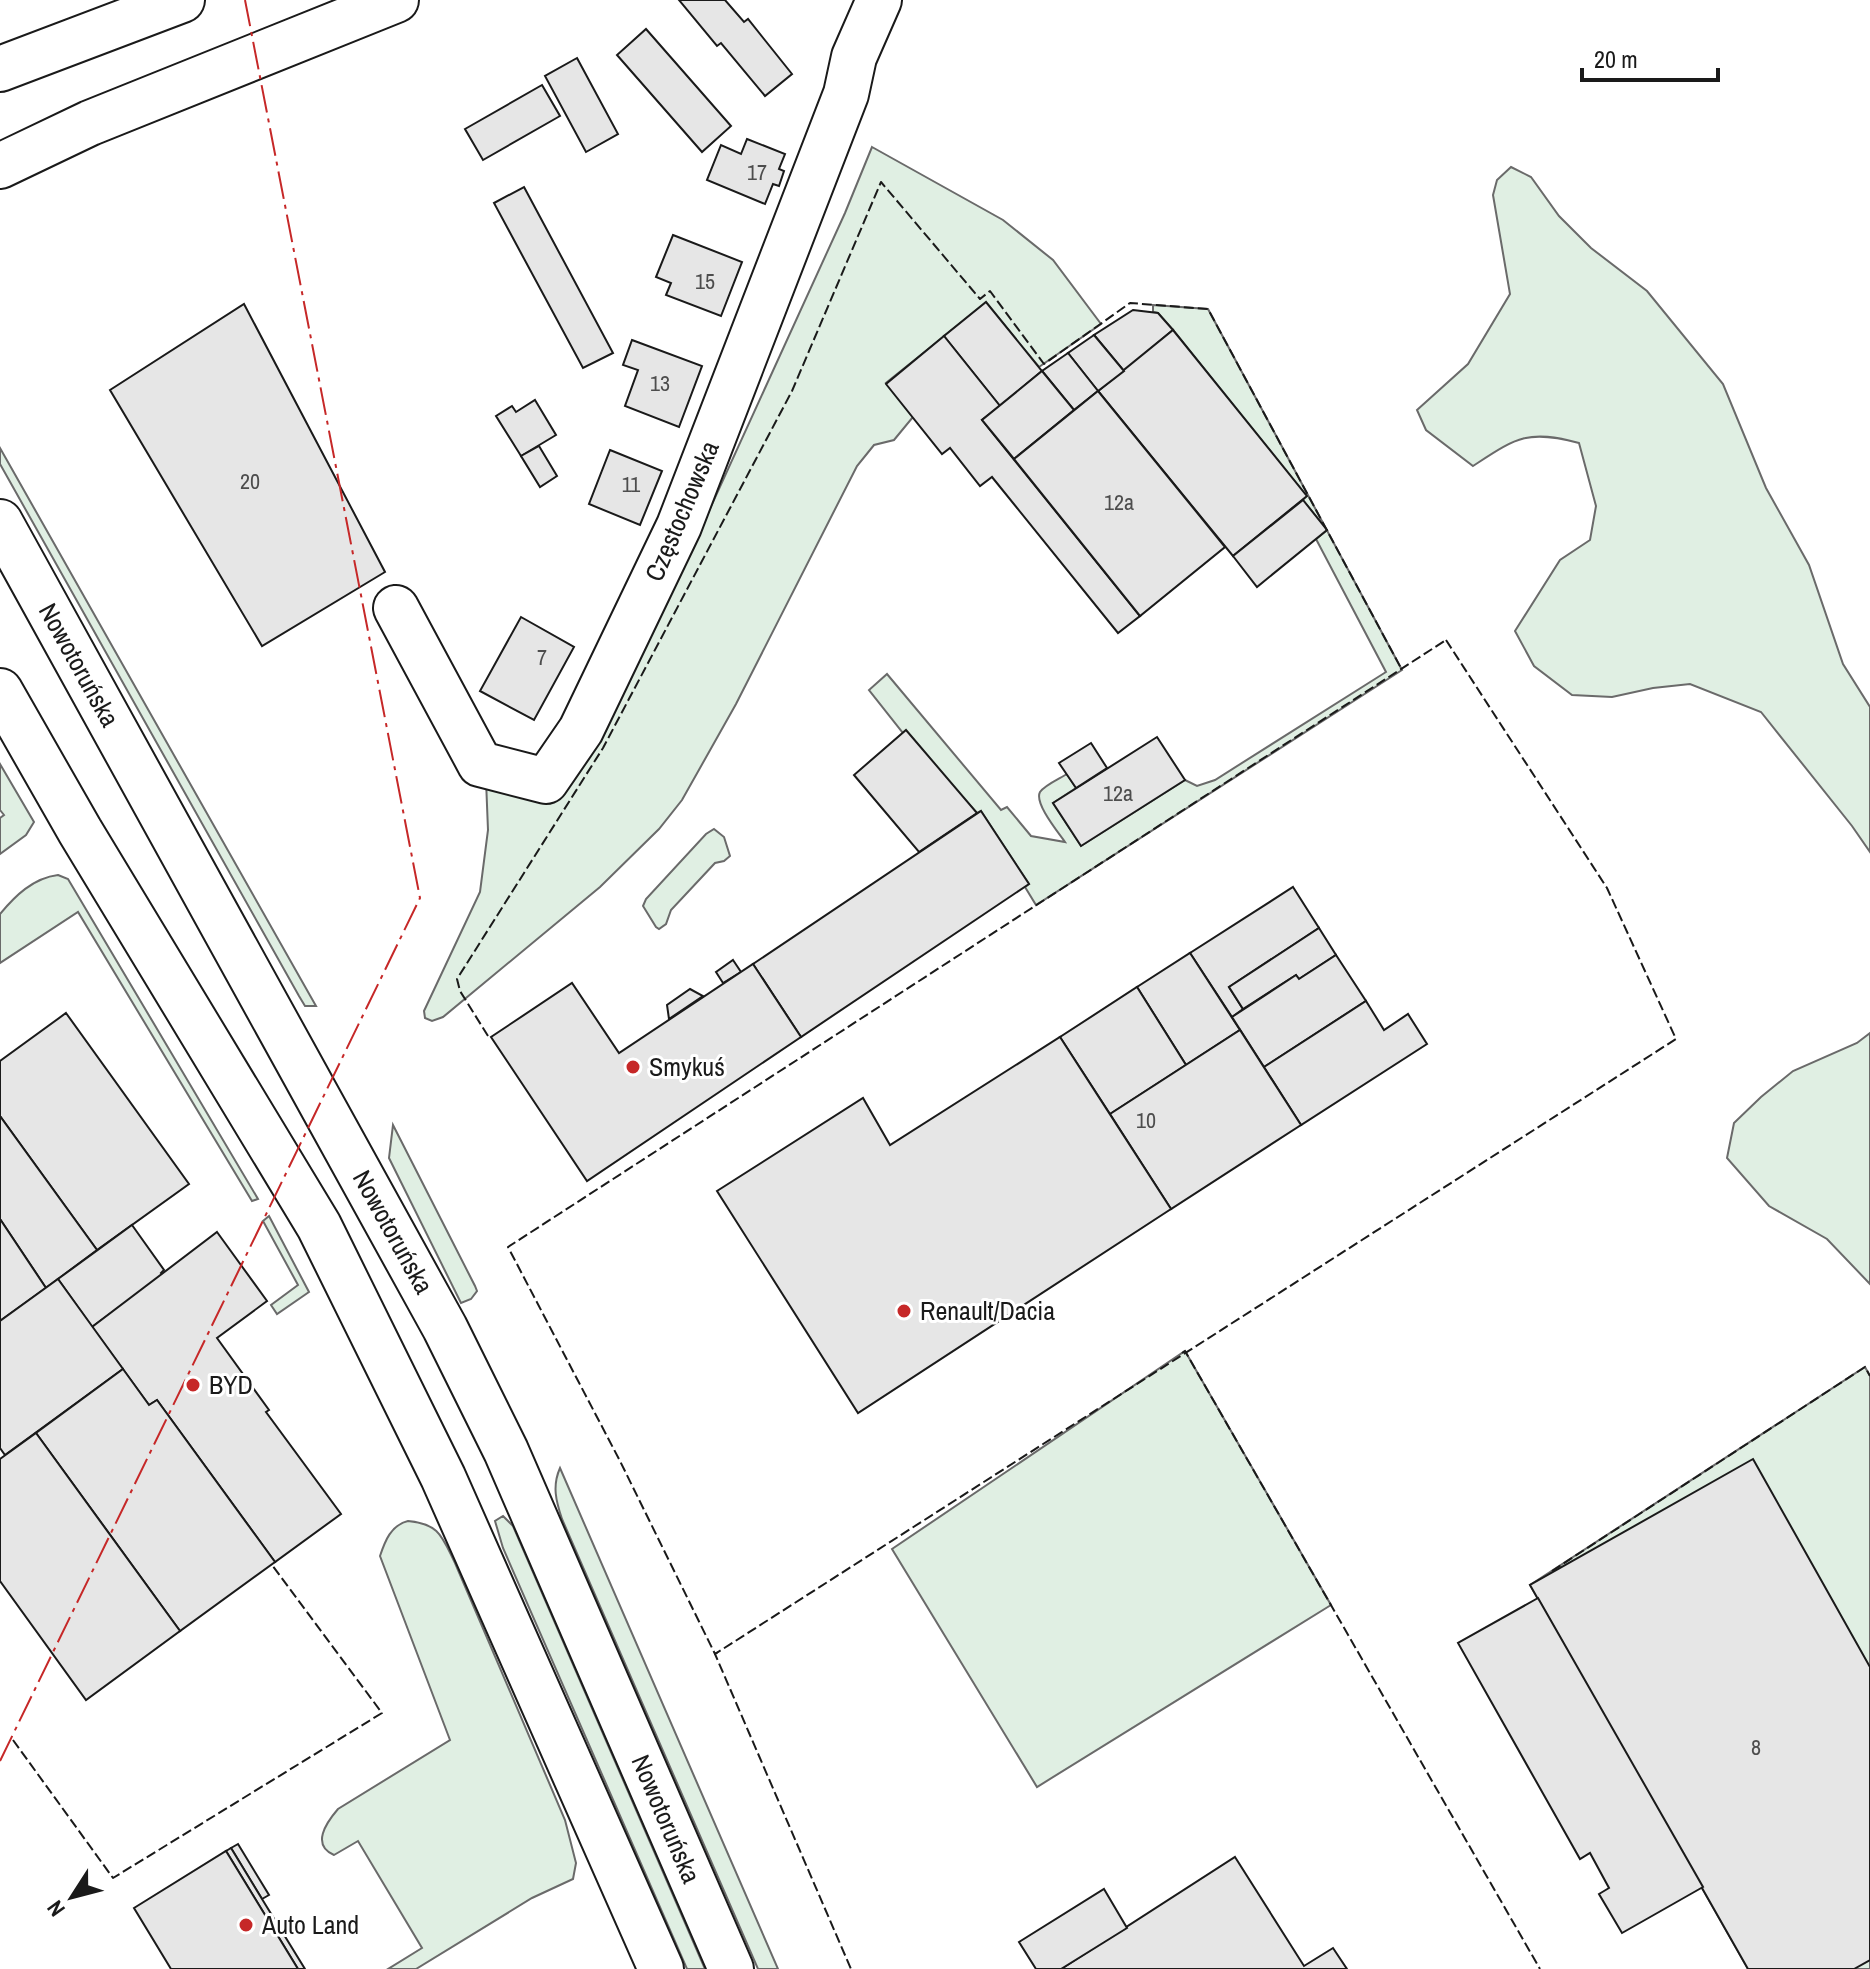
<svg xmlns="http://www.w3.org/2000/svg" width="1870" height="1969" viewBox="0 0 1870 1969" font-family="'Archivo Narrow',sans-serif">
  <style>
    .green { fill: #e0efe3; stroke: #6a6a6a; stroke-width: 2 }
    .building { fill: #e6e6e6; stroke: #1a1a1a; stroke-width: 2 }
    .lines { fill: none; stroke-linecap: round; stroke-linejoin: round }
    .minor-casing { stroke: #1a1a1a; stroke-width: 48 }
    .major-casing { stroke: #1a1a1a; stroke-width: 48 }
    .minor { stroke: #fff; stroke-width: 44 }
    .major { stroke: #fff; stroke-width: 44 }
    .fence { stroke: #1a1a1a; stroke-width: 2; stroke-dasharray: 10 4; stroke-linecap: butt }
    .power { stroke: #c62828; stroke-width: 2; stroke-dasharray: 28 6 4 6; stroke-linecap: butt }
    .poi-dot { fill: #c62828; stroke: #fff; stroke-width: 3 }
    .labels { text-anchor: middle; stroke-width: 6; stroke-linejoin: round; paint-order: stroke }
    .number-label { font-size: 22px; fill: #4d4d4d }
    .street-label { font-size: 26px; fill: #1a1a1a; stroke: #fff }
    .poi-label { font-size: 26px; fill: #1a1a1a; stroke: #fff; text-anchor: start }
  </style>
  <rect width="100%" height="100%" fill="#fff"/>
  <g class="green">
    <path d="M872 147 1003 220 1053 260 1101 324 1039 367 986 303 886 383 913 417 894 440 874 445 857 466 736 704 682 800 659 829 600 887 443 1017 432 1021 425 1018 424 1011 480 892 488 830 486 780 526 793 692 548 845 213Z"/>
    <path d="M1511 167 1531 177 1559 216 1591 248 1647 291 1723 384 1766 488 1809 565 1843 664 1870 707V852L1852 826 1761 712 1690 684 1653 688 1612 697 1572 695 1534 666 1515 631 1560 560 1590 540 1596 506 1579 443C1527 429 1516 438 1473 466L1426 430 1417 410 1468 364 1510 294 1493 195 1497 180Z"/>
    <path d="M1153 305 1208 309 1402 670 1036 905 1025 887 1029 884 981 811 977 813 903 733 869 690 887 674 1001 810 1007 807 1031 836 1065 842C1058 832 1034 803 1040 792 1045 785 1059 779 1067 774L1076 788 1053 803 1081 846 1185 780 1197 786 1215 780 1386 672 1316 539 1327 530 1303 500 1306 496 1173 330 1158 313 1153 312Z"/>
    <path d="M0 448 316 1006H305L299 996 0 464Z"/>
    <path d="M0 764 34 822 26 835 0 854V818L4 815 0 810Z"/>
    <path d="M714 829 724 837 730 856 724 861 715 863 671 910 666 924 659 929 656 927 643 906 646 899 706 834Z"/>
    <path d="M58 875 68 879 258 1199 252 1201 78 912 0 963V914C15 896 33 878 58 875Z"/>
    <path d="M1870 1033V1284L1827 1239 1769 1206 1727 1158 1734 1123 1761 1097 1793 1071 1857 1043Z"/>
    <path d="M393 1125 475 1286 477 1291 471 1299 461 1303 389 1158Z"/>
    <path d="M269 1216 309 1292 277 1314 271 1305 298 1285 263 1221Z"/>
    <path d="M1185 1351 1331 1605 1037 1787 892 1549Z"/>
    <path d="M1865 1367 1870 1376V1969H1748L1530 1585Z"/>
    <path d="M560 1468 778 1969H758L562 1519C556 1501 552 1486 560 1468Z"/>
    <path d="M503 1516 513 1526 705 1969H687L503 1548 495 1521Z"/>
    <path d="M408 1521C440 1524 442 1537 455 1563L565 1820 576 1863 573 1879 532 1898 416 1969H388L422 1948 358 1841 334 1855C311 1845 326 1823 338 1809L450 1740 380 1556C385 1541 391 1525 408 1521Z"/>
  </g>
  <g class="building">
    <path d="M679 0H725L744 22 748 19 792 74 765 96 721 43 717 46Z"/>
    <path d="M646 29 731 126 702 152 617 55Z"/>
    <path d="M577 58 618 134 586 152 545 76Z"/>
    <path d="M542 85 560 116 483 160 465 129Z"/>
    <path d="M747 139 785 154 779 169 784 171 779 186 773 184 765 204 707 180 721 145 741 154Z"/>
    <path d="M524 187 613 353 583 368 494 203Z"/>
    <path d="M673 235 742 262 721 316 666 295 671 283 656 277Z"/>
    <path d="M986 302 1042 371 1000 406 944 336Z"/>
    <path d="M244 304 385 572 262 646 110 390Z"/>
    <path d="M1133 310 1158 313 1173 330 1124 371 1094 335Z"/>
    <path d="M1173 330 1307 496 1233 556 1098 391Z"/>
    <path d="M1094 335 1124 371 1098 391 1068 353Z"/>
    <path d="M944 336 1000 406 982 420 1140 616 1118 633 992 477 980 486 950 448 942 454 886 384Z"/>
    <path d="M632 340 702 366 679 427 625 406 638 370 623 365Z"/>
    <path d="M1068 353 1098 391 1074 410 1042 371Z"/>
    <path d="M1042 371 1074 410 1014 459 982 420Z"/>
    <path d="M1098 391 1225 547 1140 616 1014 459Z"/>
    <path d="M535 400 556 435 521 456 496 416 512 406 516 412Z"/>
    <path d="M539 446 557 476 540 487 521 456Z"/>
    <path d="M610 450 662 471 640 525 589 504Z"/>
    <path d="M1303 500 1327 530 1257 587 1233 556Z"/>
    <path d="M521 617 574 647 534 720 480 691Z"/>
    <path d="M906 730 977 813 919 852 854 775Z"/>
    <path d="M1157 737 1185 780 1081 846 1053 803Z"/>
    <path d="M1091 743 1107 768 1076 788 1059 763Z"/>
    <path d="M981 811 1029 884 801 1037 753 964Z"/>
    <path d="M1293 887 1319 928 1229 987 1243 1009 1232 1017 1190 953Z"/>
    <path d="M1319 928 1336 955 1299 979 1296 975 1243 1009 1229 987Z"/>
    <path d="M1190 953 1240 1030 1186 1065 1137 987Z"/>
    <path d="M1336 955 1366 1001 1264 1067 1232 1017 1296 975 1299 979Z"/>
    <path d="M733 960 741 972 723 983 716 972Z"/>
    <path d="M753 964 801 1037 587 1181 491 1037 572 983 619 1053Z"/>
    <path d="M1137 987 1186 1065 1110 1114 1060 1037Z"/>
    <path d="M690 989 703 996 669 1019 667 1005Z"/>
    <path d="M1366 1001 1384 1030 1408 1014 1427 1044 1301 1125 1264 1067Z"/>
    <path d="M66 1013 189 1184 97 1250 0 1116V1061Z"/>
    <path d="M1240 1030 1301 1125 1171 1209 1110 1114Z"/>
    <path d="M1060 1037 1171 1209 858 1413 717 1191 863 1098 890 1145Z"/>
    <path d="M0 1116 97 1250 46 1288 0 1219Z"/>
    <path d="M0 1219 46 1288 0 1321Z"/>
    <path d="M132 1225 164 1270 161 1273 163 1275 92 1327 58 1279Z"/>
    <path d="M217 1232 267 1301 217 1338 269 1410 266 1412 341 1514 275 1562 157 1400 149 1405 92 1327Z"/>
    <path d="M58 1279 123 1369 5 1455 0 1448V1321Z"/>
    <path d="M123 1369 149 1405 157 1400 275 1562 180 1631 36 1433Z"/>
    <path d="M36 1433 180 1631 86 1700 0 1581V1459Z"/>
    <path d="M1753 1459 1870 1667V1960L1854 1969H1748L1530 1585Z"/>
    <path d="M1538 1598 1703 1887 1622 1933 1599 1894 1609 1888 1590 1853 1580 1859 1458 1643Z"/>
    <path d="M238 1844 269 1895 262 1899 231 1848Z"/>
    <path d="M231 1848 262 1899 305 1969H298L226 1851Z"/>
    <path d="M226 1851 298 1969H171L134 1908Z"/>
    <path d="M1235 1857 1304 1966 1333 1948 1347 1969H1061Z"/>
    <path d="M1104 1889 1127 1928 1061 1969H1036L1019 1942Z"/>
  </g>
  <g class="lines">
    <defs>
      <g id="minor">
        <path d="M0 69 182 0"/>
        <path d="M0 166 90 123 396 0"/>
        <path d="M396 608 480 764 546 781 581 730 679 526 846 94 854 57 879 0"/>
      </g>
      <g id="major">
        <path d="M0 522 445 1328 506 1451 731 1969"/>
        <path d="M0 691 80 831 319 1226 443 1477 661 1969"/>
      </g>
    </defs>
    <use href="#minor" class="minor-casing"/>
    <use href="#major" class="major-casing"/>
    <use href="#minor" class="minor"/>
    <use href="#major" class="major"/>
    <g class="fence">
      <path d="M1446 640 1607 888 1676 1039 715 1654 620 1461 508 1247Z"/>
      <path d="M488 1036 460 991 457 979 603 748 792 391 881 182 980 299 990 291 1044 364 1130 303 1208 309 1402 670"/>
      <path d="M1182 1353 1185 1351 1540 1969"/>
      <path d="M1552 1571 1865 1367 1870 1376"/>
      <path d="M718 1652 715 1654 851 1969"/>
      <path d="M13 1740 113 1878 382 1713 272 1565"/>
    </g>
    <path class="power" d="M0 1761 420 898 245 0"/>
  </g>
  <g class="poi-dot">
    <circle cx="633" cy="1067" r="8"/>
    <circle cx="904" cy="1311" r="8"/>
    <circle cx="193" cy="1385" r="8"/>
    <circle cx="246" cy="1925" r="8"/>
  </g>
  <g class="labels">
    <g class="number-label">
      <text x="757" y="180">17</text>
      <text x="705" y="289">15</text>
      <text x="660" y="391">13</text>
      <text x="250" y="489">20</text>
      <text x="631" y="492">11</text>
      <text x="1119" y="510">12a</text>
      <text x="542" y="665">7</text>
      <text x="1118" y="801">12a</text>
      <text x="1146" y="1128">10</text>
      <text x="1756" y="1755">8</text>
    </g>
    <g class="street-label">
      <text transform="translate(682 511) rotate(-67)" y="9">Częstochowska</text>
      <text transform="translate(79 665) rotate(61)" y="9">Nowotoruńska</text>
      <text transform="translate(393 1232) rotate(61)" y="9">Nowotoruńska</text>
      <text transform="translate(666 1819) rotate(67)" y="9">Nowotoruńska</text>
    </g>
    <g class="poi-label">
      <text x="649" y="1076">Smykuś</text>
      <text x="920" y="1320">Renault/Dacia</text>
      <text x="209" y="1394">BYD</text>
      <text x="262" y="1934">Auto Land</text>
    </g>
  </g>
  <g transform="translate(72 1897) rotate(234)" stroke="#ffffff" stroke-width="6" paint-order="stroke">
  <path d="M0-6L14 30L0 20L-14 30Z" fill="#1a1a1a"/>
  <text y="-12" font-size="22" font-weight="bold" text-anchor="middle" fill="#1a1a1a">N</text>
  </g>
  <path d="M1582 68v12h136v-12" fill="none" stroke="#1a1a1a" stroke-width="4"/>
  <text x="1594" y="68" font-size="24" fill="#1a1a1a" stroke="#ffffff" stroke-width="6" paint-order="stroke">20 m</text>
</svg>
